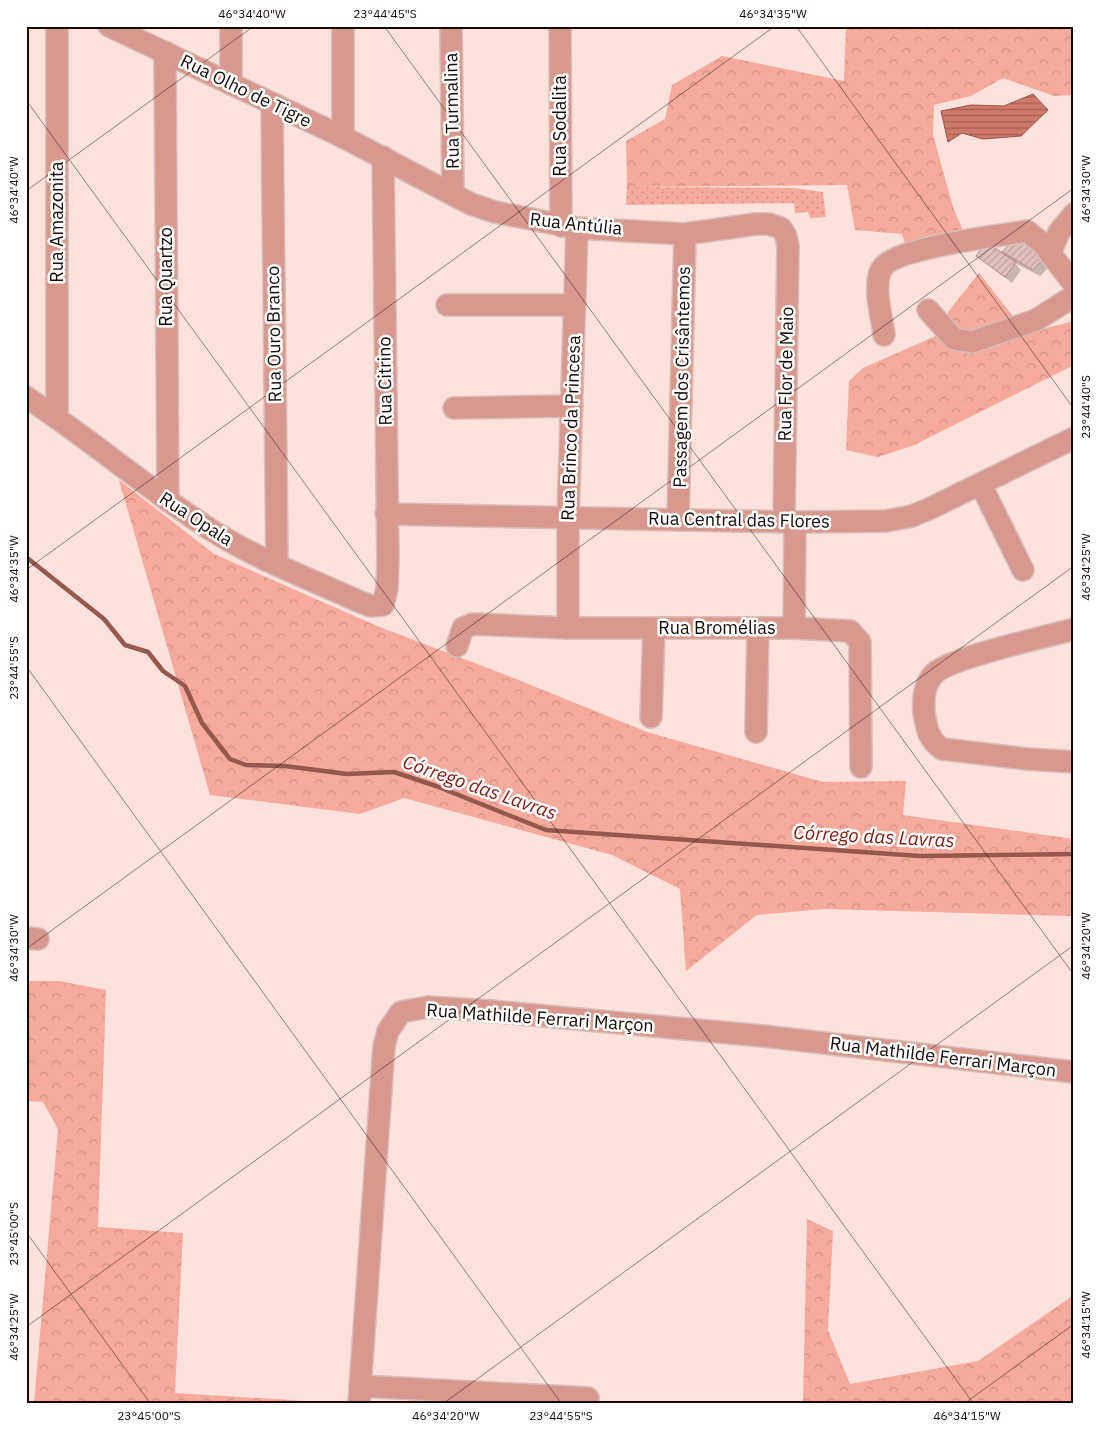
<svg xmlns="http://www.w3.org/2000/svg" width="1100" height="1429" viewBox="0 0 1100 1429" font-family="'IBM Plex Sans',sans-serif">
  <style>
    .grass { fill: url(#grass-dots) }
    .forest { fill: url(#forest-crowns) }
    .water { fill: url(#water-rules); stroke: #96574c }
    .shadow { fill: #0003 }
    .lines { fill: none; stroke-linecap: round; stroke-linejoin: round }
    .stream { stroke: #96574c; stroke-width: 4.5 }
    .building { fill: url(#building-hatch); stroke: #ad8d86 }
    .minor-casing { stroke: #d8beb9; stroke-width: 24 }
    .minor { stroke: #d7998d; stroke-width: 21 }
    .ticks { fill: none; stroke: #140907; stroke-width: 1; stroke-opacity: 0.45 }
    .labels { text-anchor: middle; stroke-width: 5; stroke-linejoin: round; paint-order: stroke }
    .street-label { font-size: 18px; fill: #140907; stroke: #fff }
    .water-label { font-size: 19px; font-style: italic; fill: #801a09; stroke: #fff }
    .neatline { fill: none; stroke: #140907; stroke-width: 2 }
    .ticks-label { font-size: 12px; text-anchor: middle; fill: #140907 }
  </style>
  <defs>
    <pattern id="grass-dots" width="8" height="8" patternUnits="userSpaceOnUse" patternTransform="scale(1.25)"><rect width="8" height="8" fill="#f5aa9b"/><path d="M2 2h.1M6 6h.1" fill="none" stroke="#d19184" stroke-width="1.8" stroke-linecap="round"/></pattern>
    <pattern id="forest-crowns" width="20" height="18" patternUnits="userSpaceOnUse" patternTransform="scale(1.25)"><rect width="20" height="18" fill="#f5aa9b"/><path d="M2 6a3 3 0 1 1 6 0M12 15a3 3 0 1 1 6 0" fill="none" stroke="#d19184"/></pattern>
    <pattern id="water-rules" width="6" height="5" patternUnits="userSpaceOnUse" patternTransform="scale(1.25)"><rect width="6" height="5" fill="#ce7969"/><path d="M0 2.5h6" fill="none" stroke="#a66154"/></pattern>
    <pattern id="building-hatch" width="6" height="6" patternUnits="userSpaceOnUse" patternTransform="scale(1.25)"><rect width="6" height="6" fill="#e3c1ba"/><path d="M-1 1l2-2M0 6l6-6M5 7l2-2" fill="none" stroke="#c2a49e"/></pattern>
  </defs>
  <rect width="100%" height="100%" fill="#fde1db"/>
  <path class="grass" d="M627 187 794 188 823 192 826 217 810 218 808 212 795 213 794 203 626 205Z"/>
  <g class="forest">
    <path d="M846 26H1074V95L1054 96 1003 78 971 96 934 105 933 135 953 207 971 250 912 264 902 234 855 230 847 185 627 187 626 141 665 119 672 85 722 56 844 81Z"/>
    <path d="M979 273 1026 333 1074 321V365L912 446 878 457 846 450 849 381 863 368 938 335 948 312Z"/>
    <path d="M119 480 214 554 377 626 511 677 647 732 823 782 906 781 903 815 1074 839V916L824 909 757 915 686 971 680 889 612 855 404 798 360 814 210 795Z"/>
    <path d="M26 981H59L106 990 98 1227 183 1233 175 1393 338 1403H34L58 1129 43 1102 26 1101Z"/>
    <path d="M807 1219 833 1231 828 1330 850 1384 978 1361 1074 1295V1403H803Z"/>
  </g>
  <path class="water" d="M1033 94 1048 110 1021 136 983 139 962 133 948 142 941 111 971 105 1004 106Z"/>
  <path class="shadow" d="M1020 235 1051 265 1040 276 1015 263 1021 270 1012 283 978 256 1002 254Z"/>
  <g class="lines">
    <path class="stream" d="M26 557 104 619 125 645 148 652 163 671 185 686 202 723 230 759 246 765 285 766 347 774 394 772 436 786 546 830 920 856 1074 854"/>
  </g>
  <g class="building">
    <path d="M1020 233 1045 257 1033 270 1002 252Z"/>
    <path d="M986 242 1016 262 1005 277 976 256Z"/>
  </g>
  <g class="lines">
    <defs>
      <g id="minor">
        <path d="M109 26 343 137 471 204 495 212 577 228 685 234 756 224H768L781 228 786 236 788 246 784 522"/>
        <path d="M343 26V137"/>
        <path d="M451 26 453 195"/>
        <path d="M560 26 561 226"/>
        <path d="M165 52 168 501"/>
        <path d="M231 84V26"/>
        <path d="M272 105 277 564"/>
        <path d="M1050 254 1059 232 1074 214"/>
        <path d="M447 305H575"/>
        <path d="M928 310 954 339 972 342 1036 320 1074 296"/>
        <path d="M884 335C882 317 873 288 881 270 892 247 1000 236 1027 231L1042 243 1074 284"/>
        <path d="M26 397C89 438 145 487 208 528 254 558 308 578 358 601L371 606 383 605 387 588 388 561 383 157"/>
        <path d="M454 408 572 406"/>
        <path d="M57 417V26"/>
        <path d="M981 485 1023 570"/>
        <path d="M386 514 795 522 886 521 912 516 931 508 1074 438"/>
        <path d="M678 520 685 234"/>
        <path d="M568 628V518L577 228"/>
        <path d="M794 628 795 522"/>
        <path d="M1074 629C1046 637 952 657 935 673 924 683 923 700 924 713 927 729 928 739 942 749L1027 759 1074 762"/>
        <path d="M457 646 463 628 473 624 568 628H794L850 631 860 642 861 767"/>
        <path d="M651 717 654 628"/>
        <path d="M756 732 758 628"/>
        <path d="M26 938 38 939"/>
        <path d="M360 1386 588 1398"/>
        <path d="M359 1403 384 1046 388 1031 401 1012 428 1007 490 1011 763 1036 1074 1072"/>
      </g>
    </defs>
    <use href="#minor" class="minor-casing"/>
    <use href="#minor" class="minor"/>
  </g>
  <path class="ticks" d="M384 26 1074 975M796 26 1074 409M26 100 973 1403M26 191 254 26M26 570 775 26M26 666 561 1403M26 949 1074 188M26 1232 150 1403M26 1327 1074 566M444 1403 1074 945M965 1403 1074 1324"/>
  <g class="labels">
    <g class="street-label">
      <text transform="translate(246 91) rotate(26)" y="6">Rua Olho de Tigre</text>
      <text transform="translate(452 111) rotate(-91)" y="6">Rua Turmalina</text>
      <text transform="translate(560 126) rotate(-90)" y="6">Rua Sodalita</text>
      <text transform="translate(57 222) rotate(-90)" y="6">Rua Amazonita</text>
      <text transform="translate(576 224) rotate(6)" y="6">Rua Antúlia</text>
      <text transform="translate(166 277) rotate(-90)" y="6">Rua Quartzo</text>
      <text transform="translate(274 334) rotate(-91)" y="6">Rua Ouro Branco</text>
      <text transform="translate(786 374) rotate(-89)" y="6">Rua Flor de Maio</text>
      <text transform="translate(682 377) rotate(-89)" y="6">Passagem dos Crisântemos</text>
      <text transform="translate(385 381) rotate(-91)" y="6">Rua Citrino</text>
      <text transform="translate(571 428) rotate(-88)" y="6">Rua Brinco da Princesa</text>
      <text transform="translate(196 519) rotate(33)" y="6">Rua Opala</text>
      <text transform="translate(739 520) rotate(1)" y="6">Rua Central das Flores</text>
      <text x="717" y="634">Rua Bromélias</text>
      <text transform="translate(540 1018) rotate(4)" y="6">Rua Mathilde Ferrari Marçon</text>
      <text transform="translate(943 1057) rotate(7)" y="6">Rua Mathilde Ferrari Marçon</text>
    </g>
    <g class="water-label">
      <text transform="translate(480 787) rotate(19)" y="7">Córrego das Lavras</text>
      <text transform="translate(874 836) rotate(3)" y="7">Córrego das Lavras</text>
    </g>
  </g>
  <rect width="1100" height="1429" fill="none" stroke="#ffffff" stroke-width="55"/>
  <rect x="28" y="28" width="1044" height="1374" class="neatline"/>
  <g class="ticks-label">
    <text x="252" y="18">46°34'40"W</text>
    <text x="385" y="18">23°44'45"S</text>
    <text x="773" y="18">46°34'35"W</text>
    <text transform="translate(1086 189) rotate(-90)" y="4">46°34'30"W</text>
    <text transform="translate(14 190) rotate(-90)" y="4">46°34'40"W</text>
    <text transform="translate(1086 407) rotate(-90)" y="4">23°44'40"S</text>
    <text transform="translate(1086 567) rotate(-90)" y="4">46°34'25"W</text>
    <text transform="translate(14 569) rotate(-90)" y="4">46°34'35"W</text>
    <text transform="translate(14 668) rotate(-90)" y="4">23°44'55"S</text>
    <text transform="translate(1086 946) rotate(-90)" y="4">46°34'20"W</text>
    <text transform="translate(14 948) rotate(-90)" y="4">46°34'30"W</text>
    <text transform="translate(14 1234) rotate(-90)" y="4">23°45'00"S</text>
    <text transform="translate(1086 1325) rotate(-90)" y="4">46°34'15"W</text>
    <text transform="translate(14 1327) rotate(-90)" y="4">46°34'25"W</text>
    <text x="149" y="1420">23°45'00"S</text>
    <text x="446" y="1420">46°34'20"W</text>
    <text x="561" y="1420">23°44'55"S</text>
    <text x="967" y="1420">46°34'15"W</text>
  </g>
</svg>
